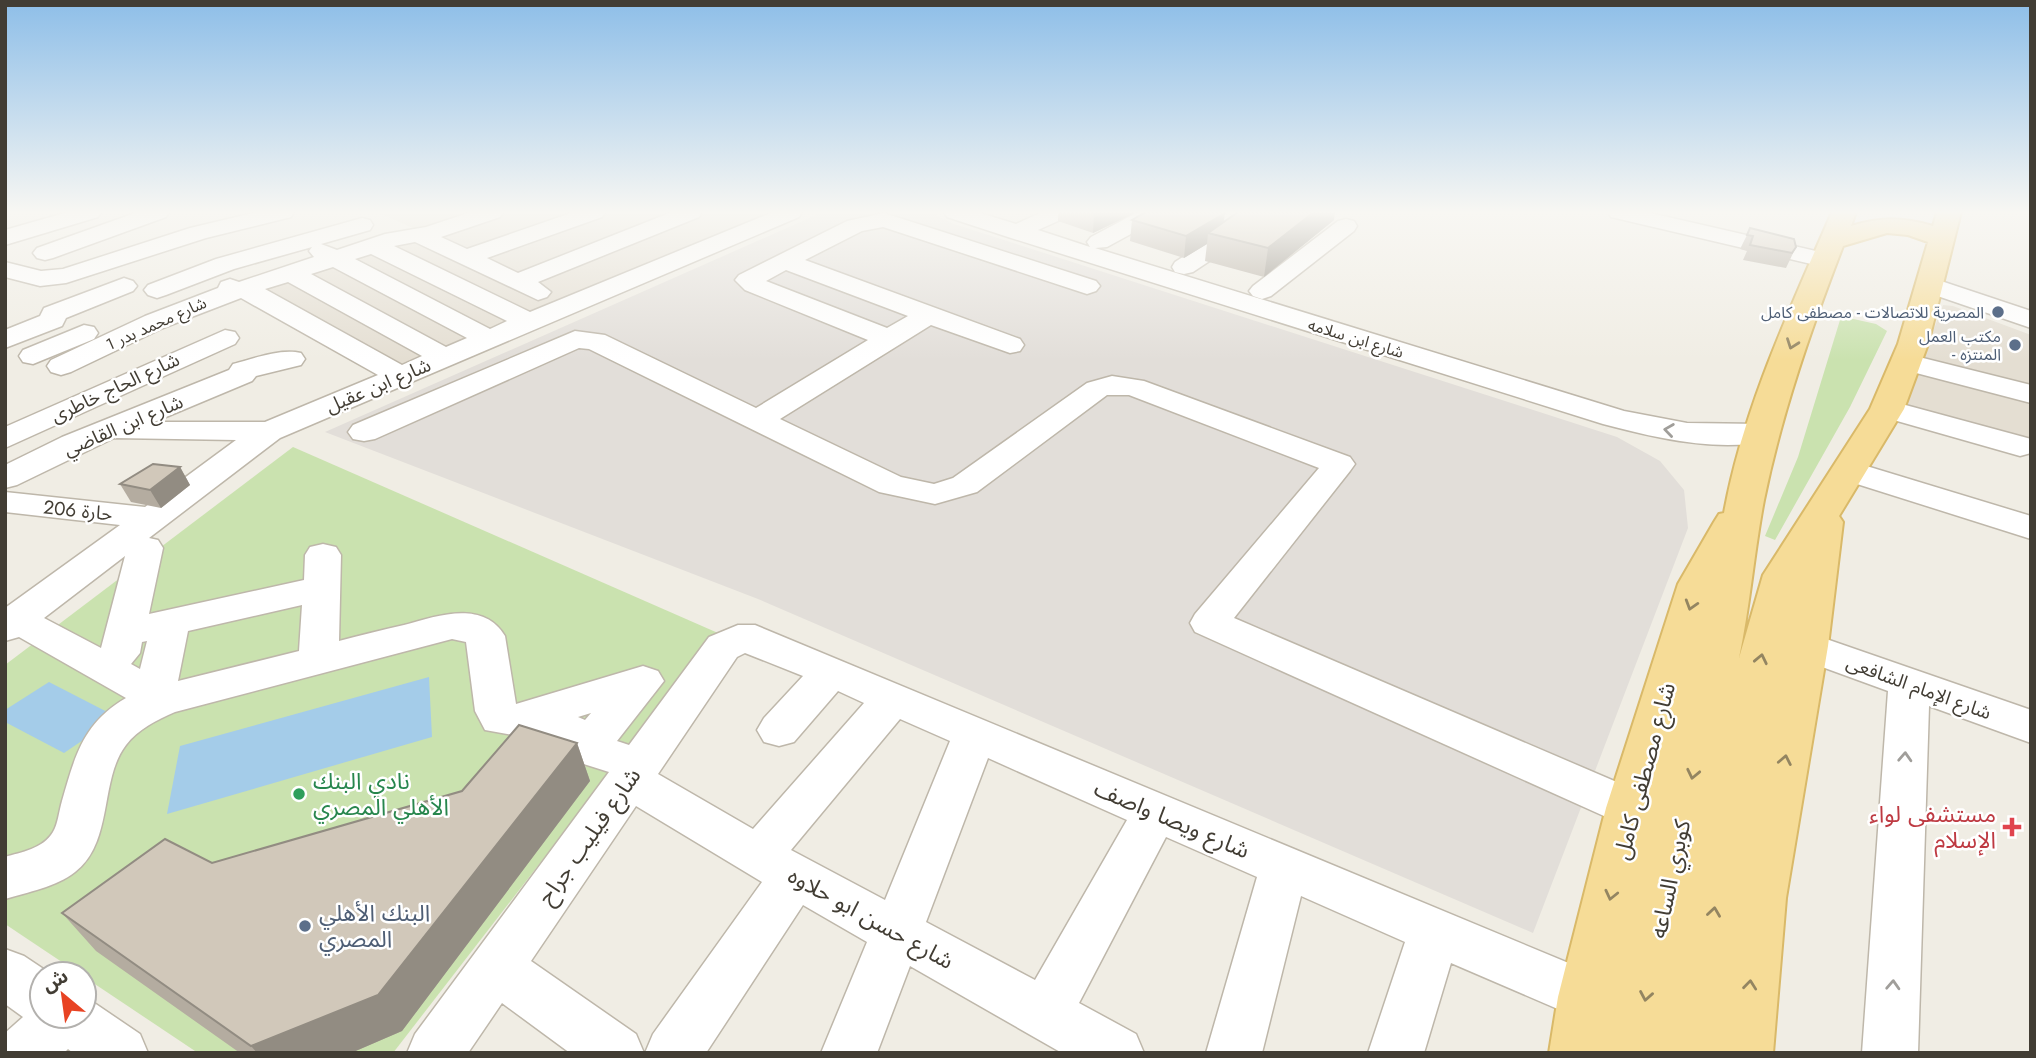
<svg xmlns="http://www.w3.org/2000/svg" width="2036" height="1058" viewBox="0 0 2036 1058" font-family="Jost,'Noto Sans Arabic',sans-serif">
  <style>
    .residential { fill: #e4ded2 }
    .industrial { fill: #e2ded9 }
    .green { fill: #cae2af }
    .water { fill: #a4cce9 }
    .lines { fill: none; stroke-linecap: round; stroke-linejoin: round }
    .minor-casing { stroke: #beb7aa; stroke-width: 3 }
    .major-casing { stroke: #d9b969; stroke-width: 4 }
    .minor { fill: #fff; fill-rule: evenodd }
    .major { fill: #f6dc97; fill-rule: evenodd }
    .wall { fill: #b4aca0 }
    .shaded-wall { fill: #928c82 }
    .building { fill: #d1c8ba; stroke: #928c82; stroke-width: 2 }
    .oneway { stroke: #938561 }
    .oneway2 { stroke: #a09e9a }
    .service-dot { fill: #5c6f8a; stroke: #fff; stroke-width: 2.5 }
    .leisure-dot { fill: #2e9e5b; stroke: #fff; stroke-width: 2.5 }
    .health-dot { fill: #e0444e; stroke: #fff; stroke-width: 2.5 }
    .labels { text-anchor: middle; stroke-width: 5; stroke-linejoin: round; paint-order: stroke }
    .far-service-label { font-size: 16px; fill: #4e5e75; stroke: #fff; text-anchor: end }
    .far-street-label { font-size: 16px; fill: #423d34; stroke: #fff }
    .street-label { font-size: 19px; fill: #423d34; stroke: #fff }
    .near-street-label { font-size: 23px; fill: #423d34; stroke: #fff }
    .near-leisure-label { font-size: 23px; fill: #27864d; stroke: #fff; text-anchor: start }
    .near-health-label { font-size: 23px; fill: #be3a42; stroke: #fff; text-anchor: end }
    .near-service-label { font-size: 23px; fill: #4e5e75; stroke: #fff; text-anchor: start }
  </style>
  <rect width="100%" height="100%" fill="#f0ede4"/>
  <g class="residential">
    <path d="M377 212H783L392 377 243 290 415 229Z"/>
    <path d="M1943 305 1953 306 2031 335V443L1904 407Z"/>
  </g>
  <path class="industrial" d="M823 212H929L954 224 1617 437 1660 461 1684 490 1688 528 1533 933 758 599 325 432Z"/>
  <g class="green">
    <path d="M1849 318 1876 324 1887 331 1850 407 1775 540 1765 536 1798 457 1840 320Z"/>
    <path d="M293 447 718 633 393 1053H198L5 924V665Z"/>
  </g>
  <g class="water">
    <path d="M429 677 432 737 167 814 180 746Z"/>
    <path d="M49 682 117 717 64 753 5 722V710Z"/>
  </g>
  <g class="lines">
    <defs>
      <g id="minor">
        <path d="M68 212H101L98 217 5 245V230Z"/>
        <path d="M138 212H169L166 217 53 258 45 260 37 258 33 253 37 248Z"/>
        <path d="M257 212H294L291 217 206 238 66 283 40 286 5 277V262L41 271 63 269 190 228Z"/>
        <path d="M471 212H503L500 217 441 237 467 249 574 212H605L602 217 487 258 518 273 672 212H702L699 217 538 282 551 292 547 297 538 300 415 242 394 246 530 312 773 212H802L799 217 280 438 149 538 158 540 163 548 149 614 304 580 305 555 310 547 323 544 336 547 341 555 339 641C361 635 382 630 404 625 437 616 483 599 505 636L516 704 643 666 658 671 664 681 617 741 629 745 709 637 738 625H755L1607 979 1615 997 1607 1015 1588 1022 1451 963 1424 1053H1368L1405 942 1301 896 1262 1053H1206L1257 877 1166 837 1079 1003 1136 1034 1144 1053H1062L910 966 877 1053H821L867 942 803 905 706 1053H645L653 1034 762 882 636 806 531 961 636 1034 644 1053H570L502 1003 468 1053H407L415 1034 609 772 571 760 553 742 485 730 475 711 466 642 452 639 175 712C157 720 138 729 126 745 99 780 114 842 75 872 56 887 28 892 5 899V857C21 852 43 849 53 832 58 824 59 811 62 801 75 756 83 723 126 698L19 637 5 641V608L120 525 5 512V492L145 507 236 440 114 438 17 485 5 488V465L62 437 229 370 233 364C253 359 280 348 301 353L305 359 301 365 256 376 252 381 154 422H265L378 375 241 298 163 328 71 372 61 375 51 372 47 366 51 360 145 316 218 288 221 282 230 279 239 282 314 257 309 251 312 247 234 269 166 295 157 298 148 295 144 290 148 285 216 259 362 218 370 220 373 225 370 230 321 244 337 250 385 234 426 227ZM371 254 507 321 490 329 355 259ZM333 267 467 338 446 347 311 274ZM288 282 422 356 402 365 265 289ZM125 556 101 648 44 618ZM302 605 299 651 178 681 188 631ZM147 641 140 669 131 664 140 653 142 642ZM745 653 803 676 764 718 757 730 764 742 779 746 794 742 838 691 864 703 753 829 658 774 737 657ZM591 713 585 720 578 717ZM900 719 950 741 885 900 791 850ZM988 758 1127 820 1035 980 926 922Z"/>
        <path d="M944 212H977L1016 224 1042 212H1070L1067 217 1038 230 1090 247 1087 242 1091 237 1138 212H1165L1162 217 1107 247 1095 248 1624 411 1687 423 1762 424 1773 426 1778 433 1773 440C1719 453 1656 438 1603 424L1008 237 947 217Z"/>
        <path d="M1608 212H1646L1833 255 1836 260 1833 265 1824 267 1611 217Z"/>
        <path d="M884 213 1096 281 1100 286 1096 291 1087 294 883 227 862 231 805 260 1020 339 1024 345 1020 351 1010 353 931 325 780 419 901 477 934 484 953 478 1087 383 1112 376 1144 381 1350 457 1355 464 1350 471 1234 618 1647 795 1654 808 1647 821 1631 827 1615 821 1195 632 1190 623 1195 614 1319 468 1129 395H1107L977 492 935 504 879 492 589 349 579 348 375 439 364 441 353 439 348 432 353 425 575 331 605 335 756 408 868 340 745 290 735 280 739 275 847 221ZM786 270 908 316 887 328 766 281Z"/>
        <path d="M1346 219 1354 221 1357 226 1354 231 1271 296 1262 299 1253 296 1249 291 1253 286 1338 221Z"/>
        <path d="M1245 220 1253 222 1256 227 1253 232 1193 272 1184 274 1175 272 1172 267 1175 262 1237 222Z"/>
        <path d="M1929 277 2031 311V328L1920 290 1916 285 1920 280Z"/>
        <path d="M124 278 133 281 137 286 133 291 66 318 62 326 5 348V330L40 316 44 308Z"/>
        <path d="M84 325 94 327 98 333 94 339 33 364 23 362 19 356 23 350Z"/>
        <path d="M225 330 235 332 239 338 235 344 5 448V427Z"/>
        <path d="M1907 354 2031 385V403L1897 368 1893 362 1897 356Z"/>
        <path d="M1887 400 2031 439V453L2020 456 1876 415 1872 409 1876 403Z"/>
        <path d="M1850 461 2031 516V539L1838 478 1834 471 1838 464Z"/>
        <path d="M1806 632 2031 710V743L1929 706 1918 1053H1862L1888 691 1792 656 1786 646 1792 636Z"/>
        <path d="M5 949 24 956 51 974H42V1016H84V996L140 1034 148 1053H73L68 1049 64 1053H5V1033L23 1017 5 1004Z"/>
      </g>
      <path id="major" d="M1832 212H1856L1851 226C1880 217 1903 217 1933 226L1937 212H1961L1928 344 1904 409 1839 516 1843 522 1828 646 1786 898 1773 1053H1549L1558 997 1606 808 1678 584 1714 522 1719 514 1724 513C1743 408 1790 309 1832 212ZM1887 233 1908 235 1928 242 1898 344 1870 409 1763 575 1739 658C1750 606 1754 552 1764 500 1782 412 1811 329 1843 246Z"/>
    </defs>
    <use href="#minor" class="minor-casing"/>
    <use href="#major" class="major-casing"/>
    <use href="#minor" class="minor"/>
    <use href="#major" class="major"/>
  </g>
  <g class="wall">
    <path d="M1058 212H1137L1093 233 1058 221Z"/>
    <path d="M1132 220 1224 222 1334 220 1264 277 1205 261 1207 244 1184 258 1130 241Z"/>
    <path d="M1747 235 1796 247 1786 268 1743 260 1747 251 1740 249Z"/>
    <path d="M180 467 190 485 161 508 131 502 120 484Z"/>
    <path d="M577 743 590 781 402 1031 351 1053H240L96 951 62 913 212 863 462 791Z"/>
  </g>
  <g class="shaded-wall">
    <path d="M1094 212H1137L1093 233Z"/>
    <path d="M1314 212H1335L1334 220 1264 277 1268 248Z"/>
    <path d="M1225 213 1222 234 1208 233 1207 244 1184 258 1186 236Z"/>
    <path d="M180 467 190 485 161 508 150 490Z"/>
    <path d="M577 743 590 781 402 1031 351 1053H257L251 1046Z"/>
  </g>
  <g class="building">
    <path d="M1146 212H1220L1225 213 1186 236 1132 220Z"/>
    <path d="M1238 212H1314L1268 248 1208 233Z"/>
    <path d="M1750 228 1794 239 1796 247 1792 253 1750 245 1753 236 1747 235Z"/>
    <path d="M153 464 180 467 150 490 120 484Z"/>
    <path d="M519 725 577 743 378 995 251 1046 62 913 165 839 212 863 462 791Z"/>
  </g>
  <defs><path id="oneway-chevron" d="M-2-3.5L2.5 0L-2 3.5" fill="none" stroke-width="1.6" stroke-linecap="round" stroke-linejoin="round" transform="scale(1.75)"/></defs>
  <g class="oneway">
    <use href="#oneway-chevron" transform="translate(1792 344) rotate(110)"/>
    <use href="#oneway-chevron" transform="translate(1691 605) rotate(107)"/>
    <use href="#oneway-chevron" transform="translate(1761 659) rotate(-78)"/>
    <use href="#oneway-chevron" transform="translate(1785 760) rotate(-79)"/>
    <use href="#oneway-chevron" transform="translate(1693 774) rotate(102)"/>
    <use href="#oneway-chevron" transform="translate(1611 895) rotate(103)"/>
    <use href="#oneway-chevron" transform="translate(1714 912) rotate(-82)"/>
    <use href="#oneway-chevron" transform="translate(1750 985) rotate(-84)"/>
    <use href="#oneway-chevron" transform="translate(1646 996) rotate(100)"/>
  </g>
  <g class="oneway2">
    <use href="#oneway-chevron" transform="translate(1669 430) rotate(-172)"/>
    <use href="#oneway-chevron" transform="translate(1905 757) rotate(-87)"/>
    <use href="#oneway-chevron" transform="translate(1893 985) rotate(-87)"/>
  </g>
  <linearGradient id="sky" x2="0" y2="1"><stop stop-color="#8dbee8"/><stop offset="0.59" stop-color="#f8f7f3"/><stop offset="1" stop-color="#f8f7f3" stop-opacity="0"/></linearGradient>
  <rect width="2036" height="360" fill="url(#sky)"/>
  <g class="service-dot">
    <circle cx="1998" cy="312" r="7"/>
    <circle cx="2015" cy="345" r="7"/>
    <circle cx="305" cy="926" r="7"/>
  </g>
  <circle class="leisure-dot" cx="299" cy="794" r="7"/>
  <path class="health-dot" d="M2008.5 816.5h7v7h7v7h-7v7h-7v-7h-7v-7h7z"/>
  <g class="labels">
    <g class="far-service-label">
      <text x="1984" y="318">المصرية للاتصالات - مصطفى كامل</text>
      <text x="2001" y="342">مكتب العمل<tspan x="2001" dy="18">- المنتزه</tspan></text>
    </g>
    <g class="far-street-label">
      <text transform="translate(156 323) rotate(-24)" y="6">شارع محمد بدر 1</text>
      <text transform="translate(1356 338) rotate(17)" y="6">شارع ابن سلامه</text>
    </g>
    <g class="street-label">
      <text transform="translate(378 385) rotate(-23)" y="7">شارع ابن عقيل</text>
      <text transform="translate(115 387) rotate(-25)" y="7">شارع الحاج خاطرى</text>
      <text transform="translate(123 425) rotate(-23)" y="7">شارع ابن القاضي</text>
      <text transform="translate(78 510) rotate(6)" y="7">حارة 206</text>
      <text transform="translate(1919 687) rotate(20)" y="7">شارع الإمام الشافعى</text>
    </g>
    <g class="near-street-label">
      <text transform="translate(1644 771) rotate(-75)" y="8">شارع مصطفى كامل</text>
      <text transform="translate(1172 819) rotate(23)" y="8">شارع ويصا واصف</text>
      <text transform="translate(589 836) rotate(-55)" y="8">شارع فيليب جراح</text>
      <text transform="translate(1670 879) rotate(-78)" y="8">كوبري الساعه</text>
      <text transform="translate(871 918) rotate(29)" y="8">شارع حسن ابو حلاوه</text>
    </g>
    <g class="near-leisure-label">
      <text x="313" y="789">نادي البنك<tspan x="313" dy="26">الأهلي المصري</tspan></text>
    </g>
    <g class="near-health-label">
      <text x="1996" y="822">مستشفى لواء<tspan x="1996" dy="26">الإسلام</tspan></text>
    </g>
    <g class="near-service-label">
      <text x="319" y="921">البنك الأهلي<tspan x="319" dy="26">المصري</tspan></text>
    </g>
  </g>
  <rect width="2036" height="1058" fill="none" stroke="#423d34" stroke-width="14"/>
  <g transform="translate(63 995) rotate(331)"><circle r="33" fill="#ffffff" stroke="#b3b1ae" stroke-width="2"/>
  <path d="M0-5L12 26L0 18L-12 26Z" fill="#e84323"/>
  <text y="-10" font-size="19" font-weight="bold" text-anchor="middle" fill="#423d34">ش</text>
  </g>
</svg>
